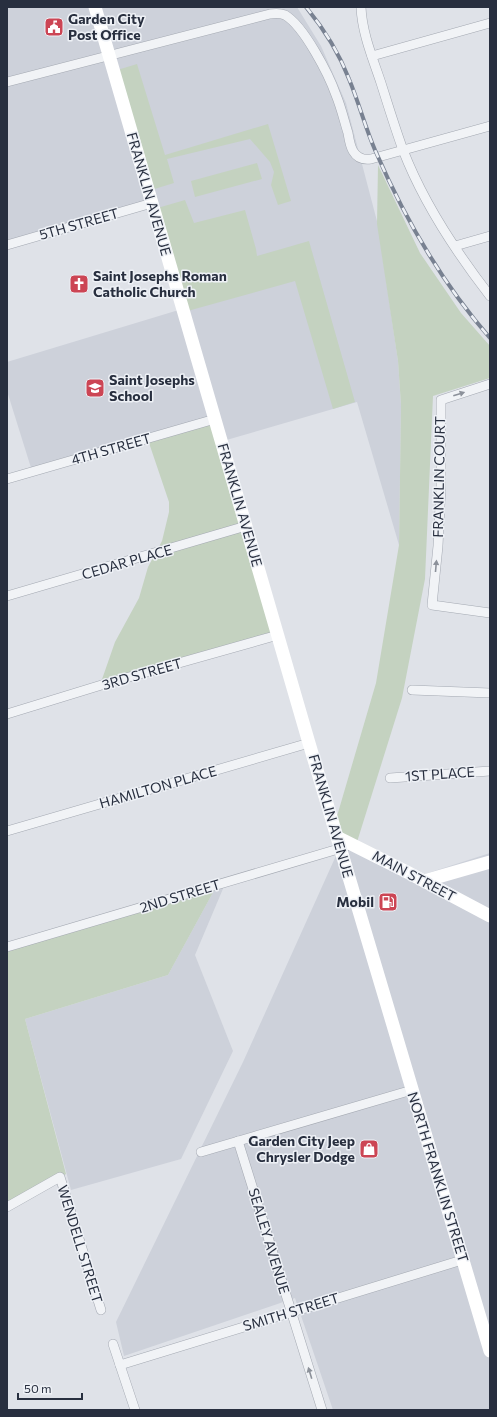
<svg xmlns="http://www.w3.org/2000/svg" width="497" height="1417" viewBox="0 0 497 1417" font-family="Commissioner,sans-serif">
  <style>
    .built { fill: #cdd1da }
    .green { fill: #c4d2c0 }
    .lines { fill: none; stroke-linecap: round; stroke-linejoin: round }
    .street-casing { stroke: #a4a9b2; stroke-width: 10 }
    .street { stroke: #f1f3f6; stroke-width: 9 }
    .secondary { stroke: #fff; stroke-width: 13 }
    .rail-casing { stroke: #788191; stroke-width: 4 }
    .rail { stroke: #eef1f6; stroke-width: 2.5; stroke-dasharray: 8; stroke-linecap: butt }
    .oneway { fill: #8c919a }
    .labels { text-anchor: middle; stroke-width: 3; stroke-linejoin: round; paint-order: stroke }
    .poi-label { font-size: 14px; font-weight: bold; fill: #282f3f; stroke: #eef1f6; text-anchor: start }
    .street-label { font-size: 14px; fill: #282f3f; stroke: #eef1f6 }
  </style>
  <rect width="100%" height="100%" fill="#dfe2e8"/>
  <g class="built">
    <path d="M7 7H297L321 46 346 103 378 225 398 361 401 405 399 545 357 402 223 441 216 416 32 471 7 391V362L182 309 150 204 7 246Z"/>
    <path d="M357 842 425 874 490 853V1410H333L295 1298 124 1356 116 1322 243 1062 339 849Z"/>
    <path d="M225 884 195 955 233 1051 181 1159 71 1190 25 1019 168 975 216 887Z"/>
  </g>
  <g class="green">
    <path d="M137 64 165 155 268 124 291 201 278 205 271 185 274 172 270 162 250 139 167 159 174 183 148 191 114 71Z"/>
    <path d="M257 163 262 179 195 197 191 181Z"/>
    <path d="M378 165 420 253 461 313 490 346V378L433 396 425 579 402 698 357 842 343 848 335 823 376 683 399 545 401 405 398 361 377 224Z"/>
    <path d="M185 200 194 223 245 210 256 249 257 256 309 241 355 402 333 409 295 281 184 312 154 209Z"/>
    <path d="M216 416 279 633 100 685 115 642 139 598 148 567 162 541 169 512V502L147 437Z"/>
    <path d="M216 887 168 975 25 1019 66 1174 7 1208V947Z"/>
  </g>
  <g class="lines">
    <defs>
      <g id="street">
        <path d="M361 7C362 33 373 59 381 83 388 105 395 128 403 150 423 202 456 252 490 296"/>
        <path d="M372 56 490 23"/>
        <path d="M7 82 270 14C276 13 280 13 285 15 304 26 329 75 336 95 341 107 344 120 348 133 349 139 350 146 353 151 357 158 364 160 371 159L490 126"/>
        <path d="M7 245 152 203"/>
        <path d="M455 246 490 236"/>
        <path d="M490 384 441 400V486L438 546 432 605 490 613"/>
        <path d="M7 479 215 419"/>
        <path d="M7 596 246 526"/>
        <path d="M412 690 490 693"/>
        <path d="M7 714 108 683 278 635"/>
        <path d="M390 778 490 771"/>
        <path d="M7 831 309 743"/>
        <path d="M7 947 345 847"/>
        <path d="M238 1141 322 1410"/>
        <path d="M201 1152 412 1090"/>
        <path d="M7 1207 60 1177 101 1310"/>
        <path d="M113 1344 135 1410"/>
        <path d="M120 1365 462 1260"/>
      </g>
    </defs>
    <use href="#street" class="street-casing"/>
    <use href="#street" class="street"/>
    <g class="secondary">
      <path d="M95 7 309 743 490 1351"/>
      <path d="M337 837 407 872 490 916"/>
      <path d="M424 881 490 862"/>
    </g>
    <defs>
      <path id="rail" d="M306 7C324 29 339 53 349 79 359 103 365 127 375 150 404 217 442 283 490 338"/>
    </defs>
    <use href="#rail" class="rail-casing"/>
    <use href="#rail" class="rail"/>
  </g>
  <defs><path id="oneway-solid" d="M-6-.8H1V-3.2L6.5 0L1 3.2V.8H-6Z"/></defs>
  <g class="oneway">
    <use href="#oneway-solid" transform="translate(459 394) rotate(-18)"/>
    <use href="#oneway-solid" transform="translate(436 566) rotate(-85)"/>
    <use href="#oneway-solid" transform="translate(310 1373) rotate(-107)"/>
  </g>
  <defs>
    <symbol id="civic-square" viewBox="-11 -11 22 22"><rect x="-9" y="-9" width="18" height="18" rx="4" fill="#cc4554" stroke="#eef1f6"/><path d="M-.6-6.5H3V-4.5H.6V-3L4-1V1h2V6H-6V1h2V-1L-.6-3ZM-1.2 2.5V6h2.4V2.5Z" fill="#fff"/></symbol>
    <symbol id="church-square" viewBox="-11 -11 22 22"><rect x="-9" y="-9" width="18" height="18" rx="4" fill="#cc4554" stroke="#eef1f6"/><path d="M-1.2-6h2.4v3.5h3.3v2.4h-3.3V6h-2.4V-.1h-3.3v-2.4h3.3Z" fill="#fff"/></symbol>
    <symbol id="school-square" viewBox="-11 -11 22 22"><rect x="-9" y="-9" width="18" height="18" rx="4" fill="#cc4554" stroke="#eef1f6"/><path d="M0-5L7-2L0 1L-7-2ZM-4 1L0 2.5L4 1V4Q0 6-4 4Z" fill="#fff"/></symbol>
    <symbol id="fuel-square" viewBox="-11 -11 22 22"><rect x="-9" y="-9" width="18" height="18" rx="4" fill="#cc4554" stroke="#eef1f6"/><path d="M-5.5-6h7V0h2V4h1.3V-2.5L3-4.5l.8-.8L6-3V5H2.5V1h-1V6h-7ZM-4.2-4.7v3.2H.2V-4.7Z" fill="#fff"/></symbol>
    <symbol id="shop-square" viewBox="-11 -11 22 22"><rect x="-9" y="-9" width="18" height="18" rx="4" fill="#cc4554" stroke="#eef1f6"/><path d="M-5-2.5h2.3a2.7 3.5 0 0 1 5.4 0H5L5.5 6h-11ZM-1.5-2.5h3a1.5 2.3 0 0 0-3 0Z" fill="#fff"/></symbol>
  </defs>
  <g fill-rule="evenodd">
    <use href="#civic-square" x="43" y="16" width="22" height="22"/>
    <use href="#church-square" x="68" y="273" width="22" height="22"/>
    <use href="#school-square" x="84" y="377" width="22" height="22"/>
    <use href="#fuel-square" x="377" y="891" width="22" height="22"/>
    <use href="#shop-square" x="358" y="1138" width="22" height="22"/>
  </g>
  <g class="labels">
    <g class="poi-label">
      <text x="68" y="24">Garden City<tspan x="68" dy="16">Post Office</tspan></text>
      <text x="93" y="281">Saint Josephs Roman<tspan x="93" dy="16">Catholic Church</tspan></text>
      <text x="109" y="385">Saint Josephs<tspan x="109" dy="16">School</tspan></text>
      <text x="374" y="907" text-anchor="end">Mobil</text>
      <text x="355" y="1146" text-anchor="end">Garden City Jeep<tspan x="355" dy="16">Chrysler Dodge</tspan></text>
    </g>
    <g class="street-label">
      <text transform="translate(149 194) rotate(74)" y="5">FRANKLIN AVENUE</text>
      <text transform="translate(79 224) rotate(-16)" y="5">5TH STREET</text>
      <text transform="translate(111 449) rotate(-16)" y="5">4TH STREET</text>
      <text transform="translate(439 477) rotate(-89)" y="5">FRANKLIN COURT</text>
      <text transform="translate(240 505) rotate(74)" y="5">FRANKLIN AVENUE</text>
      <text transform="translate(127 562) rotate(-16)" y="5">CEDAR PLACE</text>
      <text transform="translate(142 674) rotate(-16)" y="5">3RD STREET</text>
      <text transform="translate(440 774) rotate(-4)" y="5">1ST PLACE</text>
      <text transform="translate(158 787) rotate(-16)" y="5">HAMILTON PLACE</text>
      <text transform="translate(331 816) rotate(74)" y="5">FRANKLIN AVENUE</text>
      <text transform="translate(414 876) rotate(28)" y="5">MAIN STREET</text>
      <text transform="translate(180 896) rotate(-17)" y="5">2ND STREET</text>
      <text transform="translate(438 1177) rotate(73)" y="5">NORTH FRANKLIN STREET</text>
      <text transform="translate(269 1241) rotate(73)" y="5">SEALEY AVENUE</text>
      <text transform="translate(80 1244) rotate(73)" y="5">WENDELL STREET</text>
      <text transform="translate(291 1312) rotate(-17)" y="5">SMITH STREET</text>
    </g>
  </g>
  <rect width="497" height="1417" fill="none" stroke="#282f3f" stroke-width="16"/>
  <path d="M18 1393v6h64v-6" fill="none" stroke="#282f3f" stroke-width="2"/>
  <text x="24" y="1393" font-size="12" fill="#282f3f" stroke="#eef1f6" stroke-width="3" paint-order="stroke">50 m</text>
</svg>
